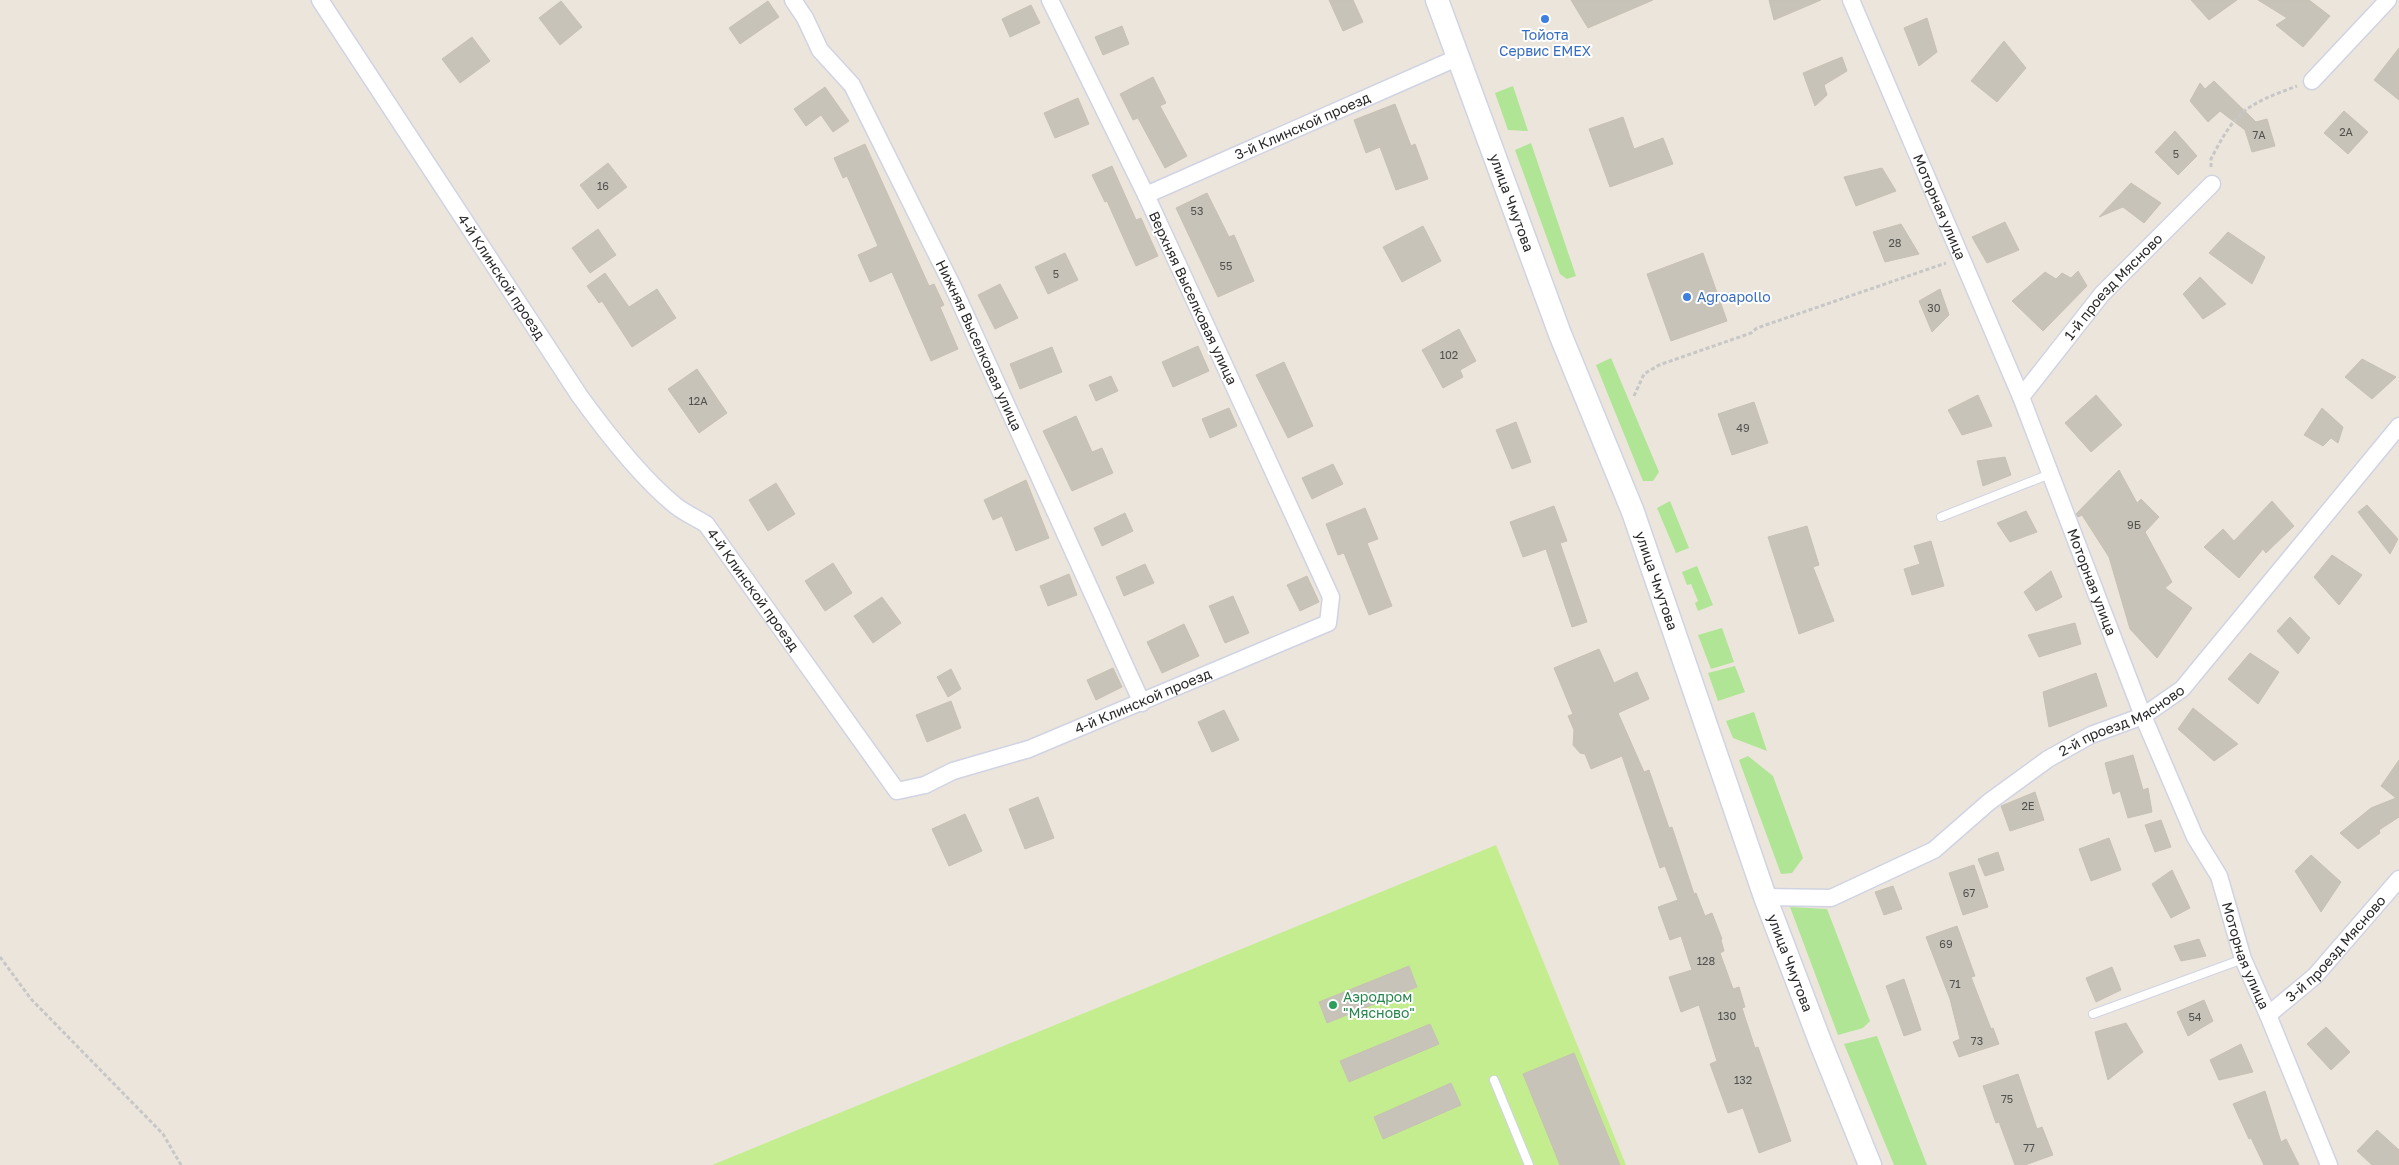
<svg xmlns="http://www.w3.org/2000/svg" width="2399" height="1165" viewBox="0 0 2399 1165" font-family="'Golos Text',sans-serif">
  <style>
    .green { fill: #afe595 }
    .pitch { fill: #c4ed90 }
    .building { fill: #c7c3b9; stroke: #c8c1b4 }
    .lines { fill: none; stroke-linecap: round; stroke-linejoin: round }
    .lane-casing { stroke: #d0d3e3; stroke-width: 10 }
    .street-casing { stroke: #d0d3e3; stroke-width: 19 }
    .secondary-casing { stroke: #d0d3e3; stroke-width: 25 }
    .path { stroke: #c7c7c7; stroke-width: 3; stroke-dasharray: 4 2.5; stroke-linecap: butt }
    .lane { stroke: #fff; stroke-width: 8 }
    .street { stroke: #fff; stroke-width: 16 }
    .secondary { stroke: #fff; stroke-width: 22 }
    .shop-dot { fill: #3f7fe0; stroke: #fff; stroke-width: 2 }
    .leisure-dot { fill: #2e9e5b; stroke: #fff; stroke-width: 2 }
    .labels { text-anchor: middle; stroke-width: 4; stroke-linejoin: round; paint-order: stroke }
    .number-label { font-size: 11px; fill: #50504d }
    .shop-label { font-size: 14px; fill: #366cbe; stroke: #fff }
    .street-label { font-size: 14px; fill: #292929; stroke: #fff }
    .leisure-label { font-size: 14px; fill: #27864d; stroke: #fff; text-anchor: start }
  </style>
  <rect width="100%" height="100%" fill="#ece5db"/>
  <g class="green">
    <path d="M1513 86 1528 131 1508 130 1495 93Z"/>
    <path d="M1531 143 1576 276 1567 279 1560 274 1515 150Z"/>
    <path d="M1611 358 1659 472 1653 481H1643L1596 365Z"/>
    <path d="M1670 501 1689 548 1676 553 1657 508Z"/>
    <path d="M1697 566 1713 605 1698 611 1695 603 1698 601 1691 584 1687 585 1682 572Z"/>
    <path d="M1722 628 1734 662 1711 669 1698 635Z"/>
    <path d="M1735 666 1745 692 1718 701 1708 673Z"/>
    <path d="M1754 712 1767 751 1733 738 1726 721Z"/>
    <path d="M1748 756 1773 776 1803 858 1792 873 1781 874 1739 760Z"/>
    <path d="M1790 907 1827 909 1870 1021 1863 1028 1838 1035Z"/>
    <path d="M1877 1036 1927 1165H1894L1844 1044Z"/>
  </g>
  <path class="pitch" d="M1496 845 1626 1165H712Z"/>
  <g class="building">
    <path d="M1329 0H1353L1363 22 1343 31Z"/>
    <path d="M1571 0H1653L1588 28Z"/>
    <path d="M1769 0H1821L1774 20Z"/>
    <path d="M2191 0H2237L2209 20Z"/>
    <path d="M2258 0H2309L2330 16 2303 47 2276 25 2287 18Z"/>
    <path d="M561 1 582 27 560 45 539 18Z"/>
    <path d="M768 1 779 17 740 44 729 28Z"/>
    <path d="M1031 5 1040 23 1010 37 1002 19Z"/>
    <path d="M1927 18 1937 52 1919 66 1904 28Z"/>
    <path d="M1122 26 1129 44 1103 55 1095 37Z"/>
    <path d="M472 37 490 61 460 83 442 59Z"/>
    <path d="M2004 41 2026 68 1997 102 1971 81Z"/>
    <path d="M2399 48V100L2374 80Z"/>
    <path d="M1842 57 1847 71 1824 85 1827 95 1815 106 1803 73Z"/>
    <path d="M1153 77 1166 103 1160 106 1187 156 1165 168 1138 118 1133 120 1120 94Z"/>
    <path d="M2214 81 2256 122 2267 119 2275 146 2252 152 2245 130 2220 111 2208 122 2190 101 2200 83 2205 89Z"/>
    <path d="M825 87 849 121 833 132 821 115 806 126 794 109Z"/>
    <path d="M1078 98 1089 124 1055 138 1044 113Z"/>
    <path d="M1395 104 1411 146 1415 144 1428 179 1396 190 1380 147 1366 153 1354 120Z"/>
    <path d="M2344 111 2368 132 2348 154 2324 133Z"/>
    <path d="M1623 117 1634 149 1663 138 1673 164 1610 187 1589 129Z"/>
    <path d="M2175 131 2197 156 2178 175 2155 152Z"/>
    <path d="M865 144 929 286 934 284 944 305 940 307 958 349 931 361 892 272 870 282 858 255 878 246 847 176 843 178 834 158Z"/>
    <path d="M608 163 627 187 598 209 580 185Z"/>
    <path d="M1112 166 1136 220 1141 218 1158 256 1136 266 1107 201 1105 202 1092 175Z"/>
    <path d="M1882 168 1896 191 1856 206 1844 177Z"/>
    <path d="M2131 183 2161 203 2144 223 2123 207 2099 217Z"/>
    <path d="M1207 193 1229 237 1234 235 1254 281 1218 297 1176 208Z"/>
    <path d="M2005 222 2019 250 1987 263 1972 237Z"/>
    <path d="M1901 224 1919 254 1885 262 1873 232Z"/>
    <path d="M1423 226 1441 261 1402 282 1383 247Z"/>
    <path d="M598 229 616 255 590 273 572 248Z"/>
    <path d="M2228 232 2265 257 2252 284 2209 253Z"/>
    <path d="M1065 253 1078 280 1048 294 1035 267Z"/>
    <path d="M1703 253 1727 321 1671 341 1647 274Z"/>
    <path d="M2078 271 2087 286 2043 331 2012 301 2045 272 2056 279 2062 273 2071 278Z"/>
    <path d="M605 273 629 307 657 289 676 318 632 347 602 301 599 303 587 286Z"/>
    <path d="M2200 277 2226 304 2203 319 2183 294Z"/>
    <path d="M1000 284 1018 318 995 329 978 295Z"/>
    <path d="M1940 289 1949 315 1932 332 1919 301Z"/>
    <path d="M1459 329 1476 361 1460 370 1463 377 1443 388 1422 350Z"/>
    <path d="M1198 346 1209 371 1173 387 1162 362Z"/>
    <path d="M1052 347 1062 372 1020 389 1010 364Z"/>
    <path d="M2362 359 2396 377 2372 399 2345 377Z"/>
    <path d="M1284 362 1313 426 1288 438 1256 375Z"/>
    <path d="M697 369 727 413 699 433 668 389Z"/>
    <path d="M1111 376 1118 391 1096 401 1089 385Z"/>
    <path d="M1978 395 1992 426 1962 435 1948 410Z"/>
    <path d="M2096 395 2122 425 2091 452 2065 423Z"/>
    <path d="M1754 402 1768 443 1732 455 1718 414Z"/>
    <path d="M1229 408 1237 426 1210 438 1202 419Z"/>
    <path d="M2322 408 2343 427 2338 443 2331 438 2323 446 2304 435Z"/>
    <path d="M1076 416 1092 452 1102 448 1113 473 1072 491 1043 431Z"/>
    <path d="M1516 422 1531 462 1512 469 1496 430Z"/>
    <path d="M2005 457 2011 475 1983 486 1977 461Z"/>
    <path d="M1333 464 1343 484 1312 499 1302 478Z"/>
    <path d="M2119 470 2137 503 2141 499 2159 517 2145 532 2172 582 2165 588 2192 608 2157 658 2130 629 2109 557 2082 515 2078 517 2076 514Z"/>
    <path d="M1026 480 1049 538 1016 551 1002 516 993 520 984 500Z"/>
    <path d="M776 483 795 514 768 531 749 500Z"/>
    <path d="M2272 501 2294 526 2266 553 2263 549 2239 578 2204 547 2223 529 2234 541Z"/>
    <path d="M2367 505 2398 539 2390 554 2358 512Z"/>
    <path d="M1554 506 1567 541 1560 543 1587 622 1572 627 1546 549 1523 557 1510 522Z"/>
    <path d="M1365 508 1378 539 1367 543 1392 606 1369 615 1344 553 1338 555 1326 524Z"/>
    <path d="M2026 511 2037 532 2010 542 1997 523Z"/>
    <path d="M1125 513 1133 531 1102 546 1094 528Z"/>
    <path d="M1807 526 1819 565 1813 567 1834 621 1799 634 1768 537Z"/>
    <path d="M1931 541 1944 586 1912 595 1904 569 1920 564 1914 546Z"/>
    <path d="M2332 555 2362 575 2339 605 2314 577Z"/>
    <path d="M833 563 852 593 825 611 805 581Z"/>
    <path d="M1145 564 1154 583 1124 596 1116 577Z"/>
    <path d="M2051 571 2062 597 2036 611 2024 592Z"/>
    <path d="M1069 574 1077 595 1048 606 1040 586Z"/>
    <path d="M1307 576 1319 602 1300 611 1287 585Z"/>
    <path d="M1233 596 1249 633 1225 643 1209 606Z"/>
    <path d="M882 597 901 623 873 643 854 616Z"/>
    <path d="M2290 617 2310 638 2298 654 2277 631Z"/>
    <path d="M2075 623 2081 644 2039 657 2028 635Z"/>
    <path d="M1184 624 1199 656 1162 673 1147 642Z"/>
    <path d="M1599 649 1614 683 1637 672 1649 699 1618 713 1644 772 1649 770 1669 828 1672 827 1694 894 1696 893 1705 916 1712 913 1722 939 1721 940 1724 951 1720 953 1733 989 1739 987 1745 1007 1742 1008 1755 1048 1758 1047 1791 1141 1759 1153 1743 1108 1728 1113 1710 1064 1717 1061 1699 1005 1681 1012 1669 977 1692 970 1681 936 1670 940 1658 907 1678 900 1665 866 1660 868 1622 756 1591 769 1585 754 1580 753 1573 745 1574 730 1568 716 1573 714 1554 668Z"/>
    <path d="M2250 653 2279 672 2258 704 2228 679Z"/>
    <path d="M1113 668 1122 687 1096 700 1087 680Z"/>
    <path d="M951 669 961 689 948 697 937 677Z"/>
    <path d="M2096 673 2107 706 2049 727 2043 692Z"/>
    <path d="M951 701 961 728 927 742 916 715Z"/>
    <path d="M2193 708 2238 744 2214 761 2178 729Z"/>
    <path d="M1224 710 1239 740 1212 752 1198 722Z"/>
    <path d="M2133 755 2143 790 2148 788 2152 812 2128 818 2120 791 2113 794 2105 763Z"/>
    <path d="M2399 760V817L2379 830 2380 833 2358 849 2340 833 2371 808 2396 798 2381 786Z"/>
    <path d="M2035 792 2044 820 2010 831 2001 806Z"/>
    <path d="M1038 797 1054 838 1025 849 1009 809Z"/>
    <path d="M965 814 982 851 949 866 932 829Z"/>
    <path d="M2161 820 2171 847 2155 852 2145 825Z"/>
    <path d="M2109 838 2121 870 2091 881 2079 849Z"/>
    <path d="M1998 852 2004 870 1985 876 1978 859Z"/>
    <path d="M2311 855 2341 882 2321 912 2295 871Z"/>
    <path d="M1974 865 1988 907 1963 915 1949 873Z"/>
    <path d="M2172 870 2190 908 2171 918 2152 884Z"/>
    <path d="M1893 886 1902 909 1884 915 1875 892Z"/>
    <path d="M1957 926 1975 976 1971 977 1991 1029 1993 1028 1999 1044 1959 1057 1953 1042 1960 1039 1950 999 1926 937Z"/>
    <path d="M2199 939 2206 956 2181 961 2174 946Z"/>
    <path d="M1409 966 1417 987 1327 1023 1319 1002Z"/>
    <path d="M2112 967 2121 990 2096 1002 2086 978Z"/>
    <path d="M1904 979 1921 1030 1904 1036 1886 986Z"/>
    <path d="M2204 1000 2213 1021 2188 1036 2177 1012Z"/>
    <path d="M2126 1023 2143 1052 2108 1080 2095 1032Z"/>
    <path d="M1430 1024 1439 1044 1349 1082 1340 1061Z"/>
    <path d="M2326 1027 2350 1052 2331 1070 2307 1044Z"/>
    <path d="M2241 1044 2253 1072 2219 1080 2210 1060Z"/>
    <path d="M1574 1053 1620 1165H1560L1523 1074Z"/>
    <path d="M2018 1074 2037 1129 2042 1127 2053 1155 2025 1165H2015L1999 1122 1996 1123 1983 1086Z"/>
    <path d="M1451 1083 1461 1105 1383 1139 1374 1117Z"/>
    <path d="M2265 1091 2281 1142 2286 1139 2299 1165H2264L2251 1138 2249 1139 2233 1104Z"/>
    <path d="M2377 1130 2399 1150V1165H2372L2357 1151Z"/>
  </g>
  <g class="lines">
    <defs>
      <g id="lane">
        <path d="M1941 517 2050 474"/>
        <path d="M2093 1014 2243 959"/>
        <path d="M1494 1080 1529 1165"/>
      </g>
      <g id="street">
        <path id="s1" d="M320 0 579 395C605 431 641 478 676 506 685 513 696 518 706 524L897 791 925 785 953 771 1029 749 1328 623 1331 597 1146 195 1050 0"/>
        <path id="s2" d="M793 0 805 18 820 50 852 85 953 287 1142 703"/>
        <path id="s3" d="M1851 0 2021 397 2143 716 2195 837 2219 876 2243 959 2268 1015 2329 1165"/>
        <path d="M2312 81 2388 0"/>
        <path id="s4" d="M1146 195 1459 57"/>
        <path id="s5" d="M2021 397 2102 294 2212 184"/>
        <path id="s6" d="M1765 897 1831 898 1934 850 1989 802 2048 759 2091 735 2143 716 2182 689 2399 426"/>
        <path id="s7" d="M2268 1015 2315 976 2399 879"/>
      </g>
      <g id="secondary">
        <path id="s8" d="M1437 0 1560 334 1633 512 1765 897 1821 1044 1870 1165"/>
      </g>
    </defs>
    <use href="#lane" class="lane-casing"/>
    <use href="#street" class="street-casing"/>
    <use href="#secondary" class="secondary-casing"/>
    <g class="path">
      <path d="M2211 167V159C2236 110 2246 105 2297 86"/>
      <path d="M1634 396 1644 374 1659 365 1751 333 1757 328 1946 263"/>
      <path d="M0 957 31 999 163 1134 181 1165"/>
    </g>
    <use href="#lane" class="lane"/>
    <use href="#street" class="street"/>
    <use href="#secondary" class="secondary"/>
  </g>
  <g class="shop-dot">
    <circle cx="1545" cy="19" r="5"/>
    <circle cx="1687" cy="297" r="5"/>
  </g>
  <circle class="leisure-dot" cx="1333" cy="1005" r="5"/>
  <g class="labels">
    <g class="number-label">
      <text x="2346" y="136">2А</text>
      <text x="2259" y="139">7А</text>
      <text x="2176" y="158">5</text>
      <text x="603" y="190">16</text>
      <text x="1197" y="215">53</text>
      <text x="1895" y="247">28</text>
      <text x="1226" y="270">55</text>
      <text x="1056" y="278">5</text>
      <text x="1934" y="312">30</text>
      <text x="1449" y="359">102</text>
      <text x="698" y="405">12А</text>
      <text x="1743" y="432">49</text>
      <text x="2134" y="529">9Б</text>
      <text x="2028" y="810">2E</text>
      <text x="1969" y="897">67</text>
      <text x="1946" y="948">69</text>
      <text x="1706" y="965">128</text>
      <text x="1955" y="988">71</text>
      <text x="1727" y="1020">130</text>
      <text x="2195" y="1021">54</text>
      <text x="1977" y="1045">73</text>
      <text x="1743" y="1084">132</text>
      <text x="2007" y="1103">75</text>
      <text x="2029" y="1152">77</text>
    </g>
    <g class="shop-label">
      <text x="1545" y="40">Тойота<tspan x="1545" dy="16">Сервис EMEX</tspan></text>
      <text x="1697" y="302" text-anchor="start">Agroapollo</text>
    </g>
    <g class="street-label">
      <text dy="5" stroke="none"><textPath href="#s4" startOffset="171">3-й Клинской проезд</textPath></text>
      <text dy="5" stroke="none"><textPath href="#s8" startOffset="216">улица Чмутова</textPath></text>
      <text dy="5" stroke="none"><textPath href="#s3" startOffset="225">Моторная улица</textPath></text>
      <text dy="5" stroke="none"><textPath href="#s1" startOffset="331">4-й Клинской проезд</textPath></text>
      <text dy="5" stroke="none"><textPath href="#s5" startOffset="144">1-й проезд Мясново</textPath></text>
      <text transform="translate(1193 298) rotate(65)" y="5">Верхняя Выселковая улица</text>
      <text dy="5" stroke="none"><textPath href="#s2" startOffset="394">Нижняя Выселковая улица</textPath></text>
      <text dy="5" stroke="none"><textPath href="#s8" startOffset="621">улица Чмутова</textPath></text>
      <text dy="5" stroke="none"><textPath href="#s3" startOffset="630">Моторная улица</textPath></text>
      <text dy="5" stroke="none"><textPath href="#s1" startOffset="736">4-й Клинской проезд</textPath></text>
      <text dy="5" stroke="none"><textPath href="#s1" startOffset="1246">4-й Клинской проезд</textPath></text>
      <text dy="5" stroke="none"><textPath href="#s6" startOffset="409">2-й проезд Мясново</textPath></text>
      <text dy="5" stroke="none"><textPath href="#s7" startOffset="95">3-й проезд Мясново</textPath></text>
      <text dy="5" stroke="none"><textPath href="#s3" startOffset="1035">Моторная улица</textPath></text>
      <text dy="5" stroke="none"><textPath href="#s8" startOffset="1026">улица Чмутова</textPath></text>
    </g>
    <g class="leisure-label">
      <text x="1343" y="1002">Аэродром<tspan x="1343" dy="16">"Мясново"</tspan></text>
    </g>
  </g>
</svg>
